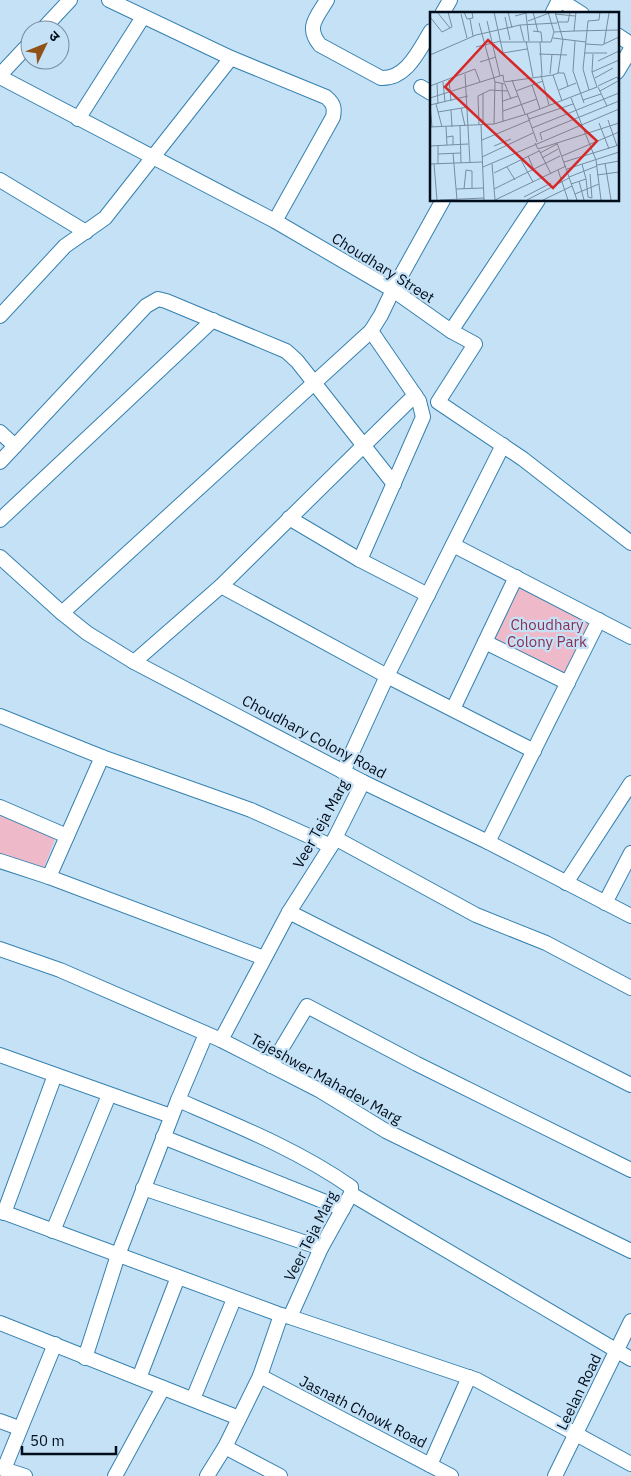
<svg xmlns="http://www.w3.org/2000/svg" width="631" height="1476" viewBox="0 0 631 1476" font-family="'IBM Plex Sans','Noto Sans Devanagari',sans-serif">
  <style>
    .green { fill: #eebac9 }
    .lines { fill: none; stroke-linecap: round; stroke-linejoin: round }
    .minor-casing { stroke: #3581af; stroke-width: 16 }
    .minor { stroke: #fff; stroke-width: 14 }
    .labels { text-anchor: middle; stroke-width: 4.5; stroke-linejoin: round; paint-order: stroke }
    .street-label { font-size: 15px; fill: #000e1c; stroke: #c5e1f6 }
    .park-label { font-size: 15px; fill: #8c2f54; stroke: #c5e1f6 }
    .inset-road { fill: none; stroke: #768d9f; stroke-width: 1 }
    .view { fill: #d62828; fill-opacity: 0.15; stroke: #d62828; stroke-width: 2.5 }
    .inset-edge { fill: none; stroke: #000e1c; stroke-width: 2.5 }
  </style>
  <rect width="100%" height="100%" fill="#c5e1f6"/>
  <g class="green">
    <path d="M517 585 593 621 566 679 491 638Z"/>
    <path d="M0 811 57 834 43 870 0 855Z"/>
  </g>
  <g class="lines">
    <defs>
      <g id="minor">
        <path d="M109 0 231 58 326 97C333 103 335 107 333 117L275 221"/>
        <path d="M327 0C317 17 305 27 320 45L381 78C407 79 419 50 431 31"/>
        <path d="M560 0 582 14"/>
        <path d="M442 14 450 0"/>
        <path d="M552 14 559 0"/>
        <path d="M42 30 70 0"/>
        <path d="M617 35 631 44"/>
        <path d="M617 72 631 49"/>
        <path d="M0 75 30 43"/>
        <path d="M0 77 275 221 393 290 451 331 475 344 438 402 523 459 631 543"/>
        <path d="M421 87 431 93"/>
        <path d="M78 119 143 17"/>
        <path d="M0 180 86 232"/>
        <path d="M0 316 65 246 105 218 231 58"/>
        <path d="M451 331 538 200"/>
        <path d="M0 432 15 446"/>
        <path d="M0 462 146 306 158 299 166 301 286 351 297 361 394 484"/>
        <path d="M289 518 360 560 428 595"/>
        <path d="M0 520 213 320"/>
        <path d="M453 545 631 637"/>
        <path d="M0 557 62 613 87 633 134 662 363 782 488 842 631 916"/>
        <path d="M360 560 423 417 419 401 371 331"/>
        <path d="M221 586 387 676 534 751"/>
        <path d="M62 613 371 331 381 315 393 290 443 200"/>
        <path d="M485 642 568 683"/>
        <path d="M134 662 221 586 415 395"/>
        <path d="M453 709 516 577"/>
        <path d="M0 716 102 757 251 810 331 846"/>
        <path d="M343 772 387 676 503 445"/>
        <path d="M0 807 67 836"/>
        <path d="M335 838 476 915 546 943 631 988"/>
        <path d="M488 842 599 620"/>
        <path d="M0 861 49 877 264 958"/>
        <path d="M49 877 102 757"/>
        <path d="M566 883 631 783"/>
        <path d="M605 903 631 853"/>
        <path d="M289 912 631 1085"/>
        <path d="M0 949 60 970 221 1040 319 1090 386 1131 631 1251"/>
        <path d="M206 1034 178 1100C236 1125 298 1150 351 1187V1194L321 1248 290 1317 281 1315 260 1376 225 1447 207 1476"/>
        <path d="M221 1040 289 912 331 846 363 782"/>
        <path d="M0 1055 171 1116"/>
        <path d="M271 1066 307 1006 417 1064 631 1170"/>
        <path d="M163 1137 343 1209"/>
        <path d="M143 1188 321 1248"/>
        <path d="M351 1194 631 1359"/>
        <path d="M0 1211 281 1315"/>
        <path d="M4 1213 55 1075"/>
        <path d="M53 1231 109 1095"/>
        <path d="M290 1317 477 1380 631 1464"/>
        <path d="M0 1323 239 1418"/>
        <path d="M85 1358 118 1255 178 1100"/>
        <path d="M260 1376 451 1476"/>
        <path d="M139 1378 178 1277"/>
        <path d="M193 1399 234 1299"/>
        <path d="M0 1421 19 1428"/>
        <path d="M225 1447 280 1476"/>
        <path d="M430 1465 469 1377"/>
        <path d="M0 1468 25 1476"/>
        <path d="M4 1469 55 1344"/>
        <path d="M115 1476 163 1388"/>
        <path d="M555 1476 631 1321"/>
      </g>
    </defs>
    <use href="#minor" class="minor-casing"/>
    <use href="#minor" class="minor"/>
  </g>
  <g class="labels">
    <g class="street-label">
      <text transform="translate(383 268) rotate(32)" y="5">Choudhary Street</text>
      <text transform="translate(314 737) rotate(28)" y="5">Choudhary Colony Road</text>
      <text transform="translate(321 824) rotate(-61)" y="5">Veer Teja Marg</text>
      <text transform="translate(326 1079) rotate(29)" y="5">Tejeshwer Mahadev Marg</text>
      <text transform="translate(311 1236) rotate(-63)" y="5">Veer Teja Marg</text>
      <text transform="translate(579 1392) rotate(-64)" y="5">Leelan Road</text>
      <text transform="translate(363 1412) rotate(27)" y="5">Jasnath Chowk Road</text>
    </g>
    <g class="park-label">
      <text x="547" y="630">Choudhary<tspan x="547" dy="17">Colony Park</tspan></text>
    </g>
  </g>
  <g transform="translate(430 12)">
    <rect width="189" height="189" fill="#c5e1f6"/>
    <path class="inset-road" d="M7 0 20 16M34 0 37 7 43 6 42 0M64 0 73 41 97 37M78 0 82 16M103 0 108 20M118 0 124 20 144 19 146 0M125 0 133 28 128 61 123 63 132 89M31 2 37 26M96 2 99 29M125 2 145 4M85 4 100 0M0 5 12 20 22 15 18 0M75 5 80 28M40 7 43 24M57 9 70 64M98 9 122 0M127 10H138L140 0M49 11 65 70 64 112M90 13 94 29M103 19 111 20 112 30M144 19 189 18M123 26 156 30M96 29 103 65M145 29 143 59 154 91M71 30H121L124 20M110 30 112 63M156 32 172 33 189 25M174 32 179 1M46 35 71 29M155 41H177M109 42 137 43M0 43 46 23 90 13 127 11M168 49 189 39M50 50 66 45M162 60 163 42M128 61H134L138 74M35 62 40 151M120 62 122 42M111 63 119 93M165 66 183 56M19 68 21 89M82 68 95 102M13 70 15 90M65 70 75 72 81 87M72 71 73 110M7 72 8 92M102 73 110 97M0 74 45 57 50 70M168 74 187 65 189 69M168 75 177 94M129 78 146 71M159 78 153 57 158 9 169 8 170 0M86 79 113 69M170 79 188 69M53 81V113M141 86 166 148 171 188M153 88 171 82M73 89 88 84M6 92 12 115M0 93V86L63 66 73 63 74 70 123 63M31 96 35 114M21 98 22 115M73 99 107 87M8 100 38 95M97 102 107 130M99 107 143 92M178 108 187 134M169 111 179 137M49 113 48 84 60 78 77 79M51 113 54 188M30 114 31 151M0 115 64 112 97 102 167 75 162 60 189 48M2 115 0 93 38 84M16 115 17 133M102 116 189 81M17 125 23 124V133M52 128 100 108M112 128 110 121 189 89M105 131 108 137 127 131 147 188M127 131 189 111M8 133V152M0 134 38 132M64 134 81 127M109 138 121 162M23 141 27 188M110 141 127 132M8 142 31 141M98 144 104 158M132 144 189 120M52 145 103 121M112 146 128 137M91 148 103 170M134 150 189 133M175 151 181 188M0 152 52 150M4 152 7 188M62 152 65 188M167 153 189 149M53 155 189 97M77 155 85 168M137 157 189 140M128 158 138 188M64 161 109 139M167 163 189 160M139 165 167 154M156 167 158 185 162 186 160 162M149 169 154 188M141 172 156 167 152 152M26 177 53 176M34 177 36 158 42 159V176M64 177 130 144M145 182 169 172M94 185 121 171M10 188 54 186M65 188 136 154M97 188 139 166M113 188 142 174"/>
    <path class="view" d="M58 28 167 129 123 176 15 75Z"/>
    <rect width="189" height="189" class="inset-edge"/>
  </g>
  <g transform="translate(45 45) rotate(47)"><circle r="24" fill="#c5e1f6" stroke="#768d9f"/>
  <path d="M0-4L9 19L0 12L-9 19Z" fill="#905216"/>
  <text y="-8" font-size="14" font-weight="bold" text-anchor="middle" fill="#000e1c">उ</text>
  </g>
  <path d="M22 1446v8h94v-8" fill="none" stroke="#000e1c" stroke-width="2.5"/>
  <text x="30" y="1446" font-size="15" fill="#000e1c" stroke="#c5e1f6" stroke-width="4" paint-order="stroke">50 m</text>
</svg>
